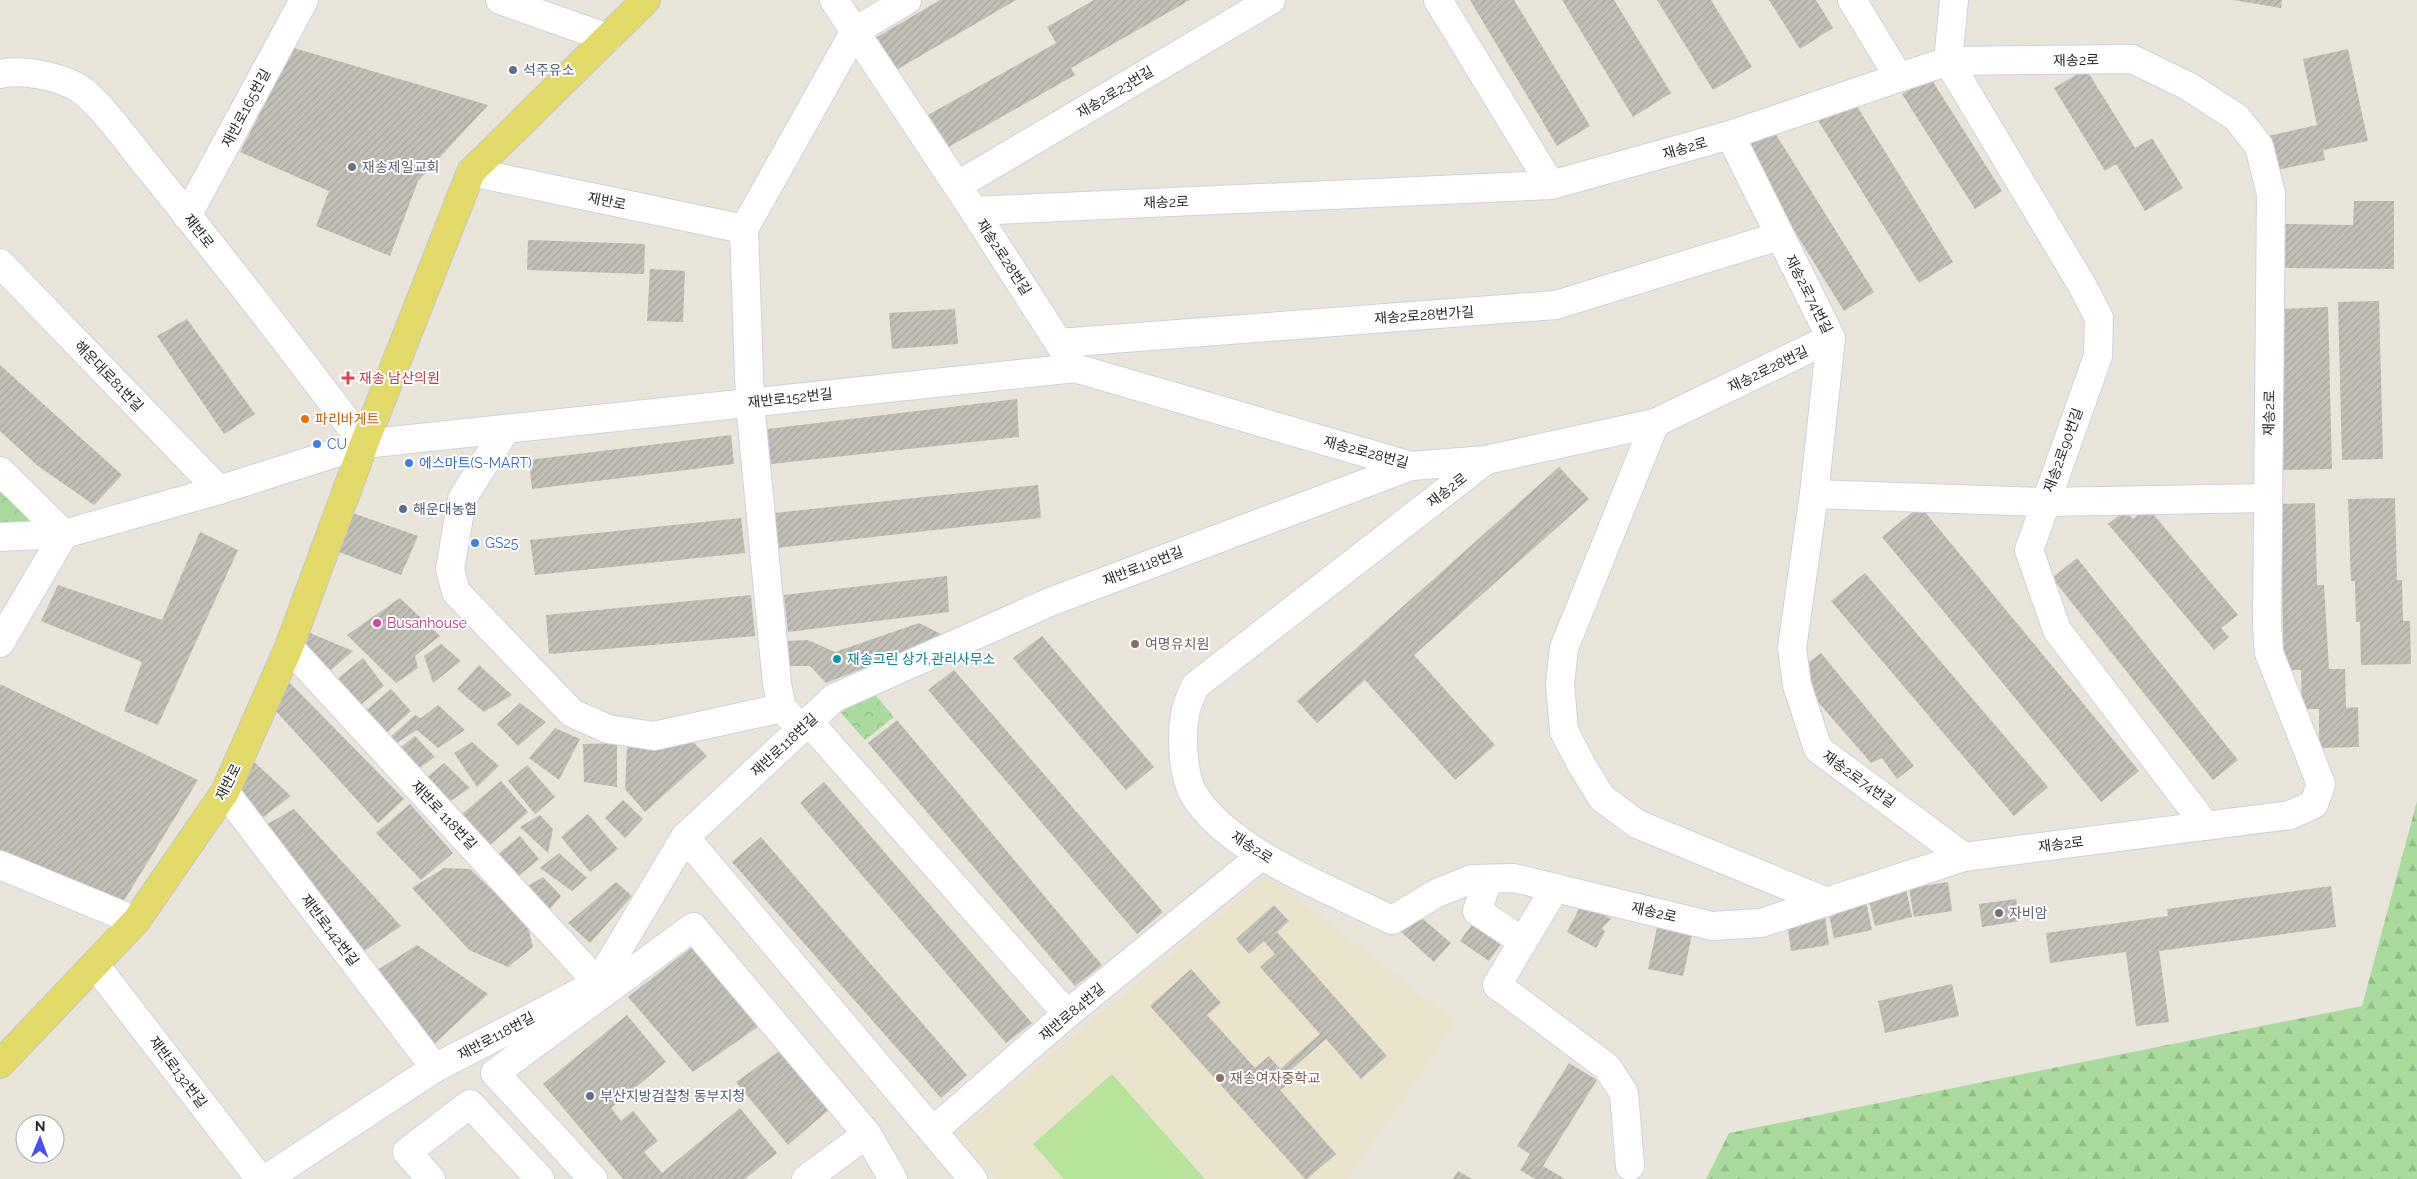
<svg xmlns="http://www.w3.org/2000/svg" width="2417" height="1179" viewBox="0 0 2417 1179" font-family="Raleway,'Noto Sans KR',sans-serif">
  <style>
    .education { fill: #eae4cc }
    .forest { fill: url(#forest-firs) }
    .park { fill: url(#park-crowns) }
    .pitch { fill: #b7e299 }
    .building { fill: url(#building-hatch) }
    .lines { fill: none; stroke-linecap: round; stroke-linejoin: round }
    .minor-casing { stroke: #d0d1e0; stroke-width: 30 }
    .major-casing { stroke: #c7c7c7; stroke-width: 30 }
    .minor { stroke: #fff; stroke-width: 28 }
    .major { stroke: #e2d967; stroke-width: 28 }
    .service-dot { fill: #5c6f8a; stroke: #fff; stroke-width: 2 }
    .worship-dot { fill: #6b7280; stroke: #fff; stroke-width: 2 }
    .health-dot { fill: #e0444e; stroke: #fff; stroke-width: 2 }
    .food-dot { fill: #e8710a; stroke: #fff; stroke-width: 2 }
    .shop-dot { fill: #3f7fe0; stroke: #fff; stroke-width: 2 }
    .hotel-dot { fill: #d1479c; stroke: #fff; stroke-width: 2 }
    .education-dot { fill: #8d6e63; stroke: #fff; stroke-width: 2 }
    .culture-dot { fill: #0f9aa8; stroke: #fff; stroke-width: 2 }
    .labels { text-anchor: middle; stroke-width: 4; stroke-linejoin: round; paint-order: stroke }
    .street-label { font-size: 14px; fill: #282828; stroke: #fff }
    .service-label { font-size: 14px; fill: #4e5e75; stroke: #fff; text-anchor: start }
    .worship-label { font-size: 14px; fill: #5b616d; stroke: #fff; text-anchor: start }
    .health-label { font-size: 14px; fill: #be3a42; stroke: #fff; text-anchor: start }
    .food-label { font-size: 14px; fill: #c56008; stroke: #fff; text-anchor: start }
    .shop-label { font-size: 14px; fill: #366cbe; stroke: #fff; text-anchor: start }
    .hotel-label { font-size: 14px; fill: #b23c85; stroke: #fff; text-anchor: start }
    .education-label { font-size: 14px; fill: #785e54; stroke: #fff; text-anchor: start }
    .culture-label { font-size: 14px; fill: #0d838f; stroke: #fff; text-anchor: start }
  </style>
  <defs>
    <pattern id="forest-firs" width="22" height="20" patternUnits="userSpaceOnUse" patternTransform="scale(1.25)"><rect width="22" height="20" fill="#a8db9c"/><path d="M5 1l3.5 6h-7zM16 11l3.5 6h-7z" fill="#91bc86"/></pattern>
    <pattern id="park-crowns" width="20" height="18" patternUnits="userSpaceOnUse" patternTransform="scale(1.25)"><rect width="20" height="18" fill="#a8db9c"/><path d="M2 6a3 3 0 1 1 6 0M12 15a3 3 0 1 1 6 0" fill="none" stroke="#91bc86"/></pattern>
    <pattern id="building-hatch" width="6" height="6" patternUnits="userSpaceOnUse" patternTransform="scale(1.25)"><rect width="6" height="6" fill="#c2bfb7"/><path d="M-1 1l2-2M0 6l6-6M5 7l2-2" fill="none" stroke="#a7a49d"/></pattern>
  </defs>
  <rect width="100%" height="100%" fill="#e9e5db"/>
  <path class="education" d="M1267 874 1456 1022 1348 1179H997L956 1134Z"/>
  <path class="forest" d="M2417 801V1179H1706L1729 1133 2362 1006Z"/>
  <g class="park">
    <path d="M0 484 42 525 0 526Z"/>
    <path d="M870 689 894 717 865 740 841 713Z"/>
  </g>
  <path class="pitch" d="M1112 1074 1205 1179H1064L1033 1144Z"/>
  <g class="building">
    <path d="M940 0H1016L886 76 867 43Z"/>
    <path d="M1094 0H1190L1071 68 1075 75 947 148 928 115 1056 43 1047 27Z"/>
    <path d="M1470 0H1514L1590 126 1557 146Z"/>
    <path d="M1562 0H1614L1671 93 1633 117Z"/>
    <path d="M1657 0H1711L1752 67 1713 90Z"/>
    <path d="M1769 0H1816L1833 28 1800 49Z"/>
    <path d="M2233 0H2282L2281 8Z"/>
    <path d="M294 48 488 105 418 181 390 256 316 226 329 191 240 152Z"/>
    <path d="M2348 49 2368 141 2323 150 2325 160 2267 172 2259 138 2317 125 2303 59Z"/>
    <path d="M2086 69 2135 148 2152 138 2183 188 2145 211 2116 164 2105 171 2054 88Z"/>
    <path d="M1930 77 2002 191 1975 209 1902 94Z"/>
    <path d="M1852 98 1953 262 1919 283 1817 119Z"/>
    <path d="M1770 125 1874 292 1844 311 1740 143Z"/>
    <path d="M2354 201H2394V269L2278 268V224L2353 225Z"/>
    <path d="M528 240 645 244 644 274 527 270Z"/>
    <path d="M650 269 685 271 683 322 647 321Z"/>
    <path d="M2379 301 2383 459 2342 460 2338 302Z"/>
    <path d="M2328 307 2332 469 2283 470 2279 309Z"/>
    <path d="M955 309 958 344 892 349 889 313Z"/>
    <path d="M187 319 255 414 224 434 157 336Z"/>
    <path d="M0 365 122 475 94 505 38 466 0 431Z"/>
    <path d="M1017 399 1019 437 771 464 767 429Z"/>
    <path d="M731 435 734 464 532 489 529 460Z"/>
    <path d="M1559 467 1589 499 1414 655 1495 745 1455 780 1365 680 1317 723 1297 701Z"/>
    <path d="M1038 485 1041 518 777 548 774 513Z"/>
    <path d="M2395 498 2397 580H2402L2403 621H2410L2411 664 2361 665 2360 622H2356L2355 581H2351L2348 499Z"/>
    <path d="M2315 503 2317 585H2324L2329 669H2345L2346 708 2358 707 2359 747 2319 748V709H2302L2301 670H2284L2282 585 2276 586 2274 504Z"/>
    <path d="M1920 506 2139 771 2101 802 1882 537Z"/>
    <path d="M2125 511 2133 519 2142 512 2153 514 2238 615 2221 628 2229 637 2214 650 2108 524Z"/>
    <path d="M350 512 418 536 401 575 336 551Z"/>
    <path d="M741 518 745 553 535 575 530 540Z"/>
    <path d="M200 532 238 550 158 725 124 711 142 662 41 621 58 585 162 620Z"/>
    <path d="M2077 558 2238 760 2213 780 2052 578Z"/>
    <path d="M1865 573 2048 787 2014 816 1831 601Z"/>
    <path d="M947 576 949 612 788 632 784 595Z"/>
    <path d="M751 595 755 636 549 654 546 615Z"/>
    <path d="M400 598 440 636 415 656 418 668 396 683 347 635Z"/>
    <path d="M919 623 945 636 826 683 810 666H789L785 641 808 640 835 652Z"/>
    <path d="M310 633 353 651 324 676 296 644Z"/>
    <path d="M1042 636 1154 767 1126 790 1013 658Z"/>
    <path d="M441 644 461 661 433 683 424 656Z"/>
    <path d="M1821 653 1914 766 1897 779 1882 758 1871 763 1811 694 1804 666Z"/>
    <path d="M363 658 384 686 359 706 337 679Z"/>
    <path d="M479 665 512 695 484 712 457 689Z"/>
    <path d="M954 670 1163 912 1137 934 928 690Z"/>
    <path d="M289 682 404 799 378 823 274 709Z"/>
    <path d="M0 684 198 780 122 904 0 850Z"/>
    <path d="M391 689 411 711 384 735 364 712Z"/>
    <path d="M520 703 546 722 518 746 497 724Z"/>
    <path d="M438 705 465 730 438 748 417 730 395 744 388 739 415 715 421 718Z"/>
    <path d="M897 720 1102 965 1075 986 868 743Z"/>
    <path d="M555 728 580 739 559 780 529 758Z"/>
    <path d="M686 735 707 756 645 812 625 789 627 746Z"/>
    <path d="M415 736 435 757 415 771 396 751Z"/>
    <path d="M472 742 499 766 477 787 454 753Z"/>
    <path d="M617 743V787L584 782 583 744Z"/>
    <path d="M251 759 291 796 263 817 231 789Z"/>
    <path d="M444 763 470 788 449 802 424 780Z"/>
    <path d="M527 765 555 797 535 814 508 781Z"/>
    <path d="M501 781 528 812 489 846 462 814Z"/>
    <path d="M824 782 1032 1023 1006 1043 800 803Z"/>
    <path d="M623 800 643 819 625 838 605 818Z"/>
    <path d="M410 804 453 853 421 880 376 833Z"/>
    <path d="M294 809 401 926 363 952 262 827Z"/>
    <path d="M588 814 618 849 590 872 561 837Z"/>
    <path d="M540 815 553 829 548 853 520 827Z"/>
    <path d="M520 836 539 859 515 879 496 856Z"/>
    <path d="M761 837 967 1075 941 1098 732 862Z"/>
    <path d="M559 853 587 878 572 891 540 868Z"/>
    <path d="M444 868 470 869 527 923 533 947 508 967 469 950 412 888Z"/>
    <path d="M543 877 561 896 546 914 526 887Z"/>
    <path d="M616 882 632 896 590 943 568 923Z"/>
    <path d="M1948 882 1952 911 1914 917 1909 888Z"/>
    <path d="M2331 886 2336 927 2159 951 2169 1022 2136 1026 2126 952 2050 963 2046 933 2168 916 2167 909Z"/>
    <path d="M1906 889 1912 917 1875 926 1868 897Z"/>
    <path d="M2016 899 2020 921 1982 927 1979 904Z"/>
    <path d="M1866 901 1872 930 1834 938 1828 910Z"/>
    <path d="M1582 903 1611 919 1602 928 1605 932 1596 948 1567 932Z"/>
    <path d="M1274 905 1289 921 1277 932 1387 1056 1361 1079 1326 1039 1283 1077 1289 1083 1280 1090 1336 1154 1307 1179H1305L1150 1006 1191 969 1221 1003 1207 1015 1255 1068 1269 1056 1280 1069 1320 1034 1260 967 1275 954 1264 941 1249 954 1236 939Z"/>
    <path d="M1417 914 1451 943 1434 962 1401 932Z"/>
    <path d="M1478 916 1507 935 1489 961 1460 941Z"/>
    <path d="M1825 916 1829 945 1791 951 1787 922Z"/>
    <path d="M1657 928 1692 935 1683 976 1648 969Z"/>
    <path d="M417 945 488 994 434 1044 376 971Z"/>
    <path d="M692 947 759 1026 693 1072 628 997Z"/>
    <path d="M1952 984 1959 1016 1885 1033 1878 1001Z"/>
    <path d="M627 1015 666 1062 611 1108 621 1121 633 1111 658 1141 644 1152 662 1173 740 1108 777 1153 745 1179H623L543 1084Z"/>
    <path d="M781 1050 832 1107 788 1145 736 1082Z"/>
    <path d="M1569 1063 1597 1080 1543 1166 1565 1179H1535L1520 1170 1530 1154 1517 1146Z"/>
    <path d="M1458 1171 1472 1179H1453Z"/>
  </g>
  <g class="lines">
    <defs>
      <g id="minor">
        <path d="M500 0 608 38"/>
        <path d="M834 0 974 211 1551 185 1730 135 1948 61 2132 59 2188 86 2237 118 2259 146 2271 194 2267 625 2269 653 2321 784 2314 804 2290 815 1964 857 1761 923 1712 926 1514 878 1472 879 1437 893 1392 920C1333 891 1226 851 1193 793 1183 775 1181 736 1185 715 1186 706 1191 696 1195 686L1486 460"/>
        <path d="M1438 0 1551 185"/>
        <path d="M1852 0 1898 76"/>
        <path d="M1954 0 1948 61 2082 285 2099 318 2098 356 2029 550 2057 630 2206 826"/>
        <path d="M0 74C24 69 56 76 77 87 98 99 133 149 150 169 223 259 294 351 364 444"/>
        <path d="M1730 135 1831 338 1814 494 1792 648 1797 685 1818 749 1964 857"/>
        <path d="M471 172 744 229"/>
        <path d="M958 185 1271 0"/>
        <path d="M974 211 1075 368 1411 466 1486 460 1655 423 1831 338"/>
        <path d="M187 216 304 0"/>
        <path d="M0 263 219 490"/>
        <path d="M1059 343 1556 305 1779 236"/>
        <path d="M1655 423 1564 648 1560 684 1564 731 1581 764 1602 798 1637 824 1827 902"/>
        <path d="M506 429 462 499 450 569 456 592 572 713 608 729 654 736 782 708"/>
        <path d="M0 471 64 534 0 643"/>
        <path d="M1814 494 2044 502 2268 498"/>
        <path d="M0 537 64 534 219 490 364 444 1075 368"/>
        <path d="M289 647 598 983"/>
        <path d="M809 722 1067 1014"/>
        <path d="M801 729 782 708 777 684 750 403 744 229 855 31 907 0"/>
        <path d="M225 792 435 1068"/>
        <path d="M685 837 973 1179"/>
        <path d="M0 865 136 921"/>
        <path d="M1488 880 1477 911 1522 941"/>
        <path d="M1555 888 1497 985 1607 1067 1624 1093 1630 1166"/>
        <path d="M96 966 260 1179"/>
        <path d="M933 1131 1067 1014 1261 856"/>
        <path d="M266 1179 435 1068 598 983 685 837 834 698 1050 602 1411 466"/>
        <path d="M431 1179 407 1152 470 1104 540 1179"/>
        <path d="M593 1179 495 1073 693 927 867 1134 893 1179"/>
        <path d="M806 1179 867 1134"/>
      </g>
      <path id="major" d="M0 1064 136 921 225 792 289 647 364 444 471 172 646 0"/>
    </defs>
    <use href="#minor" class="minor-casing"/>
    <use href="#major" class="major-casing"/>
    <use href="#minor" class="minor"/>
    <use href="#major" class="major"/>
  </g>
  <g class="service-dot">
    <circle cx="513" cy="70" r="5"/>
    <circle cx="403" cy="509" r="5"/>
    <circle cx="590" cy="1096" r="5"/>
  </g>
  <g class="worship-dot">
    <circle cx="352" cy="167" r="5"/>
    <circle cx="1999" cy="913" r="5"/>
  </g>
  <path class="health-dot" d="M345.5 370.5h5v5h5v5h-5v5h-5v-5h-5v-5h5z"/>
  <circle class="food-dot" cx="305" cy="419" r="5"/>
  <g class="shop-dot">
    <circle cx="317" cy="444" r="5"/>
    <circle cx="409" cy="463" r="5"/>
    <circle cx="475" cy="543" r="5"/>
  </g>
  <circle class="hotel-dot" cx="377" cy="623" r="5"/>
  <g class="education-dot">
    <circle cx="1135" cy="644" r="5"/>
    <circle cx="1220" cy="1078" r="5"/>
  </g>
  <circle class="culture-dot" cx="837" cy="659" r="5"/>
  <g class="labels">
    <g class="street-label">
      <text transform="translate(2076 60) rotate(-1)" y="5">재송2로</text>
      <text transform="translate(1115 92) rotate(-31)" y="5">재송2로23번길</text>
      <text transform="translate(246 108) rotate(-62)" y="5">재반로165번길</text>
      <text transform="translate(1685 148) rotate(-16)" y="5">재송2로</text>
      <text transform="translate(607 201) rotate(12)" y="5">재반로</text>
      <text transform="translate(1166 202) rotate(-2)" y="5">재송2로</text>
      <text transform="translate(199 231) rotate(52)" y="5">재반로</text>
      <text transform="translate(1004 257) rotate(57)" y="5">재송2로28번길</text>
      <text transform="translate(1809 294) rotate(63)" y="5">재송2로74번길</text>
      <text transform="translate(1424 315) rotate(-4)" y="5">재송2로28번가길</text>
      <text transform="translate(1768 369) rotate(-26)" y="5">재송2로28번길</text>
      <text transform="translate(109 376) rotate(46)" y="5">해운대로81번길</text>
      <text transform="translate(790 398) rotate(-6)" y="5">재반로152번길</text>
      <text transform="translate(2269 413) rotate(-89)" y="5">재송2로</text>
      <text transform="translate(2063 450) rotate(-70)" y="5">재송2로90번길</text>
      <text transform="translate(1366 452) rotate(15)" y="5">재송2로28번길</text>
      <text transform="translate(1447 490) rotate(-38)" y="5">재송2로</text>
      <text transform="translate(1143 566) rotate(-21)" y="5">재반로118번길</text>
      <text transform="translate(784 745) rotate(-43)" y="5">재반로118번길</text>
      <text transform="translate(1859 779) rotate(36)" y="5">재송2로74번길</text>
      <text transform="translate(228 782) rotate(-63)" y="5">재반로</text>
      <text transform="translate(444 815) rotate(47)" y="5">재반로 118번길</text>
      <text transform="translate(2061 844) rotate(-7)" y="5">재송2로</text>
      <text transform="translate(1252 847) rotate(33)" y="5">재송2로</text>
      <text transform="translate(1654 912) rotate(13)" y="5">재송2로</text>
      <text transform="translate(330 930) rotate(53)" y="5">재반로142번길</text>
      <text transform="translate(1072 1012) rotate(-40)" y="5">재반로84번길</text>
      <text transform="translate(496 1036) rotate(-28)" y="5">재반로118번길</text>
      <text transform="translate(178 1072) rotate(53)" y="5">재반로132번길</text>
    </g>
    <g class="service-label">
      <text x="523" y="75">석주유소</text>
      <text x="413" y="514">해운대농협</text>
      <text x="600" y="1101">부산지방검찰청 동부지청</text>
    </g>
    <g class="worship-label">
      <text x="362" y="172">재송제일교회</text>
      <text x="2009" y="918">자비암</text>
    </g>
    <g class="health-label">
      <text x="359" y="383">재송 남산의원</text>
    </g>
    <g class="food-label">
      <text x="315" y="424">파리바게트</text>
    </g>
    <g class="shop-label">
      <text x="327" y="449">CU</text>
      <text x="419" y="468">에스마트(S-MART)</text>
      <text x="485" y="548">GS25</text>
    </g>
    <g class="hotel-label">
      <text x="387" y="628">Busanhouse</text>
    </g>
    <g class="education-label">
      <text x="1145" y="649">여명유치원</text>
      <text x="1230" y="1083">재송여자중학교</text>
    </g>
    <g class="culture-label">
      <text x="847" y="664">재송그린 상가,관리사무소</text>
    </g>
  </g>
  <g transform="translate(40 1139) rotate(1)"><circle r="24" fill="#ffffff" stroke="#a9a9a9"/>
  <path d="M0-4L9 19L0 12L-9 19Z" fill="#494fe8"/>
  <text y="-8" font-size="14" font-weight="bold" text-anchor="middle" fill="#282828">N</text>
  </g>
</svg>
